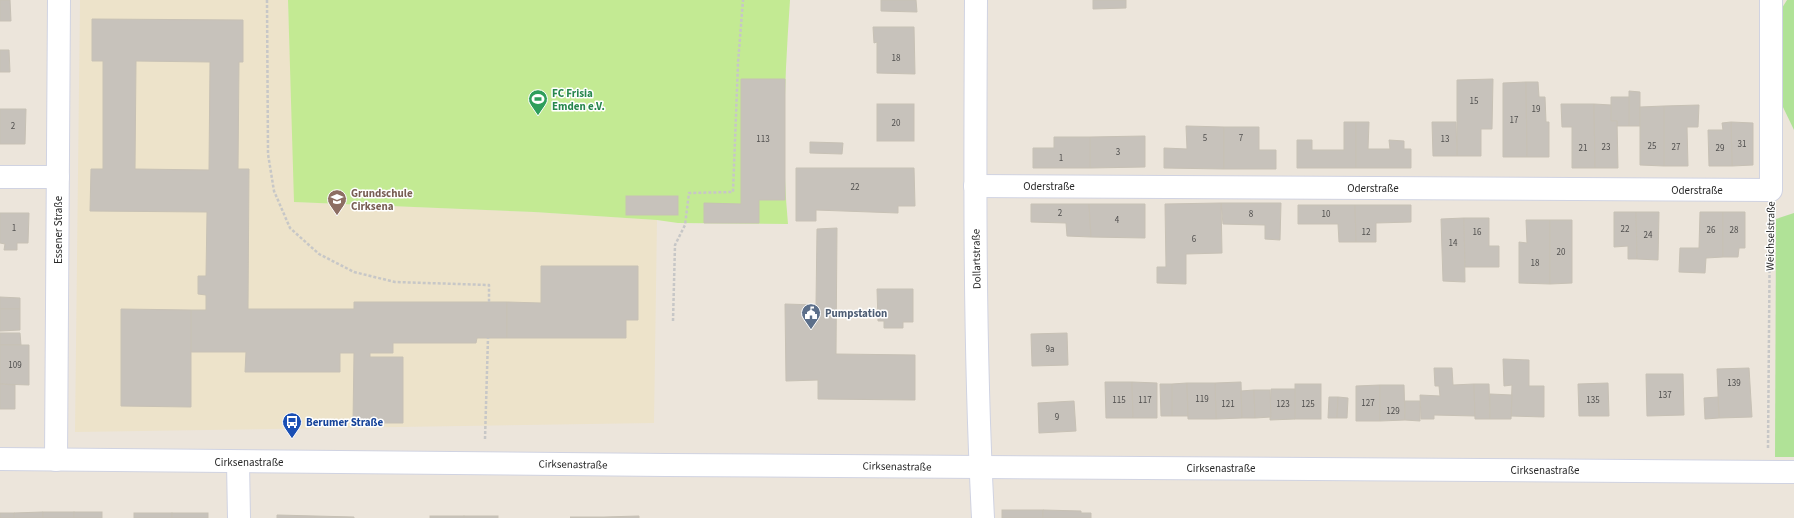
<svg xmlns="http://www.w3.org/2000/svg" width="1794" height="518" viewBox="0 0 1794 518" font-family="'Source Sans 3',sans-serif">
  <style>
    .education { fill: #ede3ca }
    .green { fill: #b0e297 }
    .pitch { fill: #c3ea93 }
    .building { fill: #c7c2bb; stroke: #c7c1b5; fill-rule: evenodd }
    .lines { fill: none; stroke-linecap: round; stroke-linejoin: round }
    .street-casing { stroke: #d0d3e2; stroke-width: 24 }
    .path { stroke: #c7c7c7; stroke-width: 2.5; stroke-dasharray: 3 2; stroke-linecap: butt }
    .street { stroke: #fff; stroke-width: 22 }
    .labels { text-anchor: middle; stroke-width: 3; stroke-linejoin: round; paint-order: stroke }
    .number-label { font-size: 9px; fill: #504f4e }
    .leisure-label { font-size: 11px; font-weight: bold; fill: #27864d; stroke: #fff; text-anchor: start }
    .street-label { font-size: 11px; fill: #292929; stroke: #fff }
    .education-label { font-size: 11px; font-weight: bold; fill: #785e54; stroke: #fff; text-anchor: start }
    .service-label { font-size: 11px; font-weight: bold; fill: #4e5e75; stroke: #fff; text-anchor: start }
    .transit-label { font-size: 11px; font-weight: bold; fill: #164399; stroke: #fff; text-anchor: start }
  </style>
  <rect width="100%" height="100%" fill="#ece5db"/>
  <path class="education" d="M80 0H288L295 202 534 212 657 220 654 423 75 432Z"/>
  <g class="green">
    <path d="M1787 0H1794V130L1782 105V8Z"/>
    <path d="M1794 213V457H1775L1776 219Z"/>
  </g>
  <path class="pitch" d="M288 0H790C785 74 781 150 788 224L678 223 657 220 534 212 294 202Z"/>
  <g class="building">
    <path d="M0 0H10L11 21H0Z"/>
    <path d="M881 0H916L917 12 881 11Z"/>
    <path d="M1093 0H1126V8L1093 9Z"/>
    <path d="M92 19 243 20V62H239L238 169H249L248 309H354V302H507V338H477L476 343H393V353H370V357H403V423H353L354 353H340V372H245L246 352H191V310H206V295L198 294V276H206L207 212 90 211 91 169H103V61H92ZM136 61 210 62 209 170 135 169Z"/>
    <path d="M873 27H914L915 74 877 73V42L874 43Z"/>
    <path d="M0 50H9L10 72H0Z"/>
    <path d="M741 79H785V200H759V223H704V203L741 204Z"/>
    <path d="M1493 79 1492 129H1481V156H1457V80Z"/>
    <path d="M1526 82 1527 157H1503V83Z"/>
    <path d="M1526 82H1538L1539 97H1545L1546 122H1549V157H1527Z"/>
    <path d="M1629 91 1640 92V126H1629Z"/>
    <path d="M1611 97H1629V126H1617V121H1611Z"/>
    <rect x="877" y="104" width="37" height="37"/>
    <path d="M1561 104H1594L1595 168H1572V127H1562Z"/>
    <path d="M1594 104 1611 105V121H1617L1618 168H1595Z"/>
    <path d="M1699 105 1698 127H1687L1688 166H1664V106Z"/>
    <path d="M1664 106V166L1640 165V107Z"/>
    <path d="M0 109H26L25 144H0Z"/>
    <path d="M1344 122H1356V168H1297V140H1312V150H1344Z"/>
    <path d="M1356 122H1369L1368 149H1390L1389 140 1404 141V149H1411V168H1356Z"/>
    <path d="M1432 122H1456L1457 156H1433Z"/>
    <path d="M1731 122 1753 123V165L1732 166Z"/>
    <path d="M1731 122 1732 166H1709L1708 130H1723L1722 123Z"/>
    <path d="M1186 126 1224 127V169L1164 168V148L1187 149Z"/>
    <path d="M1224 127H1259V150H1276V169H1224Z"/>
    <path d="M1145 136V167L1090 168V137Z"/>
    <path d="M1054 137H1090V168H1033V148H1054Z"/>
    <path d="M810 142 843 143 842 154 810 153Z"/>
    <path d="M796 168H914L915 206H898V213L816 210V221H796Z"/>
    <rect x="626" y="196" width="52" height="19"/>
    <path d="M1221 203H1281L1280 240 1265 239V225L1223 224Z"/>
    <path d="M1221 203 1222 253 1186 254V284L1157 283V267H1166L1165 204Z"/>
    <path d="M1031 204H1089L1091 237 1067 236 1066 223 1031 222Z"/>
    <path d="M1089 204H1145V238L1091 237Z"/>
    <path d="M1298 205H1355L1356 242H1339L1338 224H1298Z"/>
    <path d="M1355 205H1411V222L1376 223V242H1356Z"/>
    <path d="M1614 212H1636L1637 259H1628V246L1614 247Z"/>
    <path d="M1636 212H1659L1658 260 1637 259Z"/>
    <path d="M1700 212H1723V257L1706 258 1705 273 1679 272 1680 248H1699Z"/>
    <path d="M1723 212H1745V248H1739L1738 257H1723Z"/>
    <path d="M0 213H29L28 243H17V250H4L5 244 0 243Z"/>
    <path d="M1464 218 1465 282 1443 281 1441 219Z"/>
    <path d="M1464 218H1489V246H1499V267H1465Z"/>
    <path d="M1526 220H1550V284L1519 283V242L1527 243Z"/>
    <path d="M1550 220H1572V283L1550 284Z"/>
    <path d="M837 228 836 354 915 355V400L818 399V380L786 381 785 304 816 305 817 229Z"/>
    <path d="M541 266H638V320H626V338H507V302L541 303Z"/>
    <path d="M877 289H913V322H903V328H884V321H878Z"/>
    <path d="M0 297 20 298V309H0Z"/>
    <path d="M0 309H20V330L0 331Z"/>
    <path d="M121 309 191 310V407L121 406Z"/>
    <path d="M0 333H20L21 345H0Z"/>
    <path d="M1067 333 1068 365 1032 366 1031 334Z"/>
    <path d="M0 345H29V385L0 384Z"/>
    <path d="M1503 359 1529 360V386H1544V417L1511 416 1512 385 1504 386Z"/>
    <path d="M1434 368H1452L1453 385 1474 384 1475 416 1434 415V419H1421L1420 395 1440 396 1439 386H1435Z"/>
    <path d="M1749 368 1752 417 1719 418 1717 369Z"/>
    <path d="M1646 374H1683L1684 415 1647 416Z"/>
    <path d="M1105 382H1132L1133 418H1106Z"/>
    <path d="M1132 382 1157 383V418H1133Z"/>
    <path d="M1241 382 1242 418 1216 419 1215 383Z"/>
    <path d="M1187 383 1188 416H1172V384Z"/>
    <path d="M1187 383H1215L1216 419H1188Z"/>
    <path d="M1608 383 1609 416H1579L1578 384Z"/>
    <path d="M0 384 15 385V409H0Z"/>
    <path d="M1160 384H1172V416H1161Z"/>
    <rect x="1295" y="384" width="26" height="35"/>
    <path d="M1474 384H1489L1490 419H1475Z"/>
    <path d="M1380 385V421H1356V386Z"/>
    <path d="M1380 385H1404L1405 420 1380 421Z"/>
    <path d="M1271 389H1295V419L1270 420Z"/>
    <path d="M1254 390 1255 418H1242L1241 391Z"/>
    <path d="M1254 390H1270L1271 417 1255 418Z"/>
    <path d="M1490 394 1512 395 1511 419H1490Z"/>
    <path d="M1329 397H1338L1337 418H1328Z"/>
    <path d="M1338 397 1348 398 1347 418H1337Z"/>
    <path d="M1718 397 1719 418 1705 419 1704 398Z"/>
    <path d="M1074 401 1076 431 1039 433 1038 403Z"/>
    <path d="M1405 401H1420V421L1405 420Z"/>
    <rect x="1002" y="510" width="41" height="8"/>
    <path d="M1043 510 1081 511V513H1091V518H1043Z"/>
    <path d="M43 512V518H14V513Z"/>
    <rect x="43" y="512" width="31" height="6"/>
    <rect x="74" y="512" width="28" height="6"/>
    <rect x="0" y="513" width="14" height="5"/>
    <rect x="134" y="513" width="38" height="5"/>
    <rect x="172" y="513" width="36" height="5"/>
    <path d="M277 515 315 516V518H277Z"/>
    <path d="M315 516 354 517V518H315Z"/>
    <rect x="430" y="516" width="34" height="2"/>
    <rect x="464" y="516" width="34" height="2"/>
    <path d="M639 516V518H604V517Z"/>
    <path d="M570 517H604V518H571Z"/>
  </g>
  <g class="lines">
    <defs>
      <g id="street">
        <path d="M976 0C975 173 974 345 983 518"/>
        <path d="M0 177H58"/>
        <path d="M975 186 1771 190V0"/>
        <path d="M0 459 666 465 1794 472"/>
        <path d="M56 460 59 0"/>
        <path d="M238 462 239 518"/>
      </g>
    </defs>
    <use href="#street" class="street-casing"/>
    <g class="path">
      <path d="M267 0 268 154 274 191 290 228 319 254 354 272 395 282 489 285V302"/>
      <path d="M673 321 675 245 685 225 689 193 733 192 738 63 743 0"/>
      <path d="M485 439 488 338"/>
      <path d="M1768 448 1770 215"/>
    </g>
    <use href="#street" class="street"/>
  </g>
  <defs>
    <symbol id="stadium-pin" viewBox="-11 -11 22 30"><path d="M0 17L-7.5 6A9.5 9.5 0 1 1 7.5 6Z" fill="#2e9e5b" stroke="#fff"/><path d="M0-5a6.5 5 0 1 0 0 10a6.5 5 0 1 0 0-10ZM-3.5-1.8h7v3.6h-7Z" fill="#fff"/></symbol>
    <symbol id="school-pin" viewBox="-11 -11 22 30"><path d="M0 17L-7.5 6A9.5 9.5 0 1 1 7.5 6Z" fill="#8d6e63" stroke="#fff"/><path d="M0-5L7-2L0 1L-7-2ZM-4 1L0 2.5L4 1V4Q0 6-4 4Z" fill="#fff"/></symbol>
    <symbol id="civic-pin" viewBox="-11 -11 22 30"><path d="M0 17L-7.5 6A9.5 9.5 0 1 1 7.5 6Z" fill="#5c6f8a" stroke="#fff"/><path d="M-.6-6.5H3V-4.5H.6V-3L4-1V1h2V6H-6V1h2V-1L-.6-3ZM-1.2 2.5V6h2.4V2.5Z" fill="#fff"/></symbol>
    <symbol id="bus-pin" viewBox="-11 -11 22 30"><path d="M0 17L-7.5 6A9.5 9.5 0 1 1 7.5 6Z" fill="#1a4fb4" stroke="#fff"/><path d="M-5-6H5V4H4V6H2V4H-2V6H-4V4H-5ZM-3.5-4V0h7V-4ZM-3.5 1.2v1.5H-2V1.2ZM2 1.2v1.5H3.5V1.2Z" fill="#fff"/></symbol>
  </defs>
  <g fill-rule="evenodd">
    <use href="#stadium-pin" x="527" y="88" width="22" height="30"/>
    <use href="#school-pin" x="326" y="188" width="22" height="30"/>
    <use href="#civic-pin" x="800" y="302" width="22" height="30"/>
    <use href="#bus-pin" x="281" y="411" width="22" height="30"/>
  </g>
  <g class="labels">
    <g class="number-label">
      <text x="896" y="61">18</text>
      <text x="1474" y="104">15</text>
      <text x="1536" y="112">19</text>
      <text x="1514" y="123">17</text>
      <text x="896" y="126">20</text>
      <text x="13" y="129">2</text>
      <text x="1205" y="141">5</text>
      <text x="1241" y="141">7</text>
      <text x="763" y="142">113</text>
      <text x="1445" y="142">13</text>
      <text x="1742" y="147">31</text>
      <text x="1652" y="149">25</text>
      <text x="1606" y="150">23</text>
      <text x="1676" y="150">27</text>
      <text x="1583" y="151">21</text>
      <text x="1720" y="151">29</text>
      <text x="1118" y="155">3</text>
      <text x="1061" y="161">1</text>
      <text x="855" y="190">22</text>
      <text x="1060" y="216">2</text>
      <text x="1251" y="217">8</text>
      <text x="1326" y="217">10</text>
      <text x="1117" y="223">4</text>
      <text x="14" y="231">1</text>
      <text x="1625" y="232">22</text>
      <text x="1711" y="233">26</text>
      <text x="1734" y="233">28</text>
      <text x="1366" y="235">12</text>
      <text x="1477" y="235">16</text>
      <text x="1648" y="238">24</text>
      <text x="1194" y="242">6</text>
      <text x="1453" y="246">14</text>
      <text x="1561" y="255">20</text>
      <text x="1535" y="266">18</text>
      <text x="1050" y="352">9a</text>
      <text x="15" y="368">109</text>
      <text x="1734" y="386">139</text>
      <text x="1665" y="398">137</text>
      <text x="1202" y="402">119</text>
      <text x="1119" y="403">115</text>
      <text x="1145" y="403">117</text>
      <text x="1593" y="403">135</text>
      <text x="1368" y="406">127</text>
      <text x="1228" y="407">121</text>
      <text x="1283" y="407">123</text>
      <text x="1308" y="407">125</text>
      <text x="1393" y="414">129</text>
      <text x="1057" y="420">9</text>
    </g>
    <g class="leisure-label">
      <text x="552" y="97">FC Frisia<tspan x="552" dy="13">Emden e.V.</tspan></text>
    </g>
    <g class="street-label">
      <text x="1049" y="190">Oderstraße</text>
      <text x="1373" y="192">Oderstraße</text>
      <text x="1697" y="194">Oderstraße</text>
      <text transform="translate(58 230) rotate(-90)" y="4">Essener Straße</text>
      <text transform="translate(1770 236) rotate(-89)" y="4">Weichselstraße</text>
      <text transform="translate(976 259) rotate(-91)" y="4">Dollartstraße</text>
      <text x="249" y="466">Cirksenastraße</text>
      <text transform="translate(573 464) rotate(1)" y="4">Cirksenastraße</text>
      <text transform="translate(897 466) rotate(1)" y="4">Cirksenastraße</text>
      <text x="1221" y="472">Cirksenastraße</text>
      <text x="1545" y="474">Cirksenastraße</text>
    </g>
    <g class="education-label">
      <text x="351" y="197">Grundschule<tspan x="351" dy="13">Cirksena</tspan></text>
    </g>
    <g class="service-label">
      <text x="825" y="317">Pumpstation</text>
    </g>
    <g class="transit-label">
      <text x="306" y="426">Berumer Straße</text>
    </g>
  </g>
</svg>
